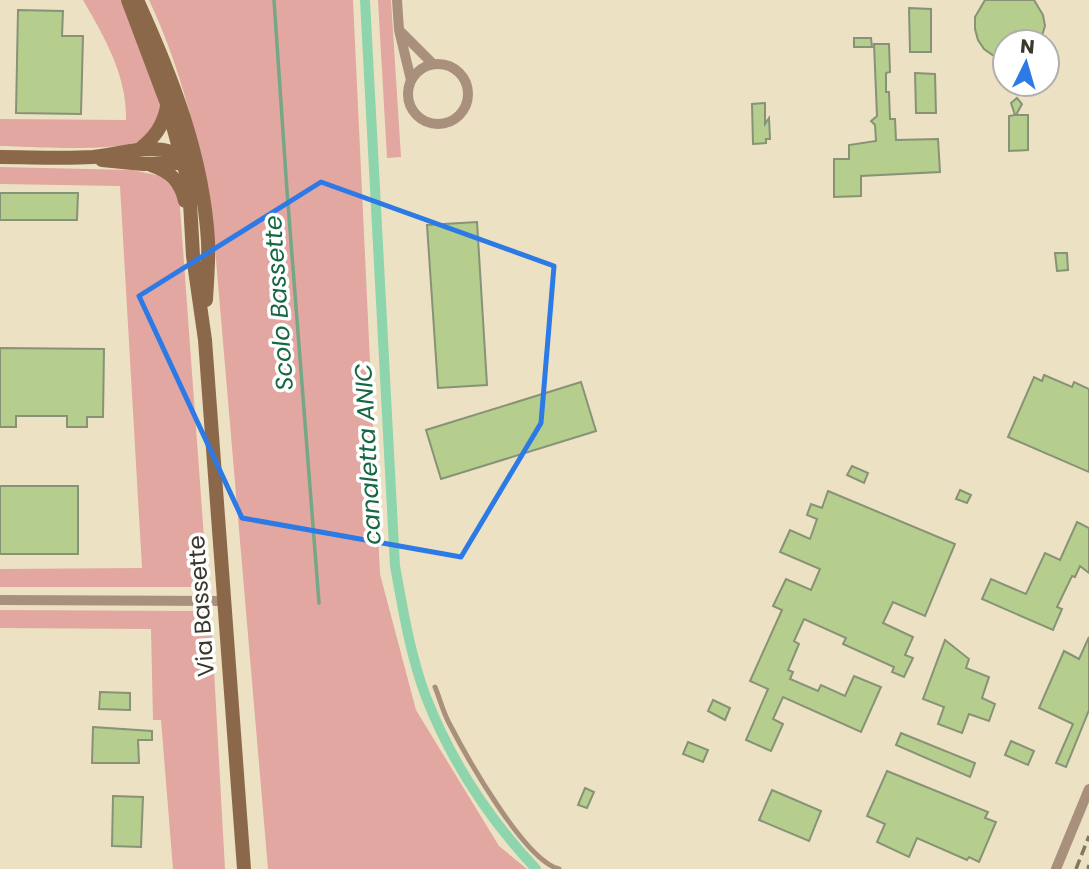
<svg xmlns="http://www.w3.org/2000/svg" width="1089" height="869" viewBox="0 0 1089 869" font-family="Poppins,sans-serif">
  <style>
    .green { fill: #e2a7a1 }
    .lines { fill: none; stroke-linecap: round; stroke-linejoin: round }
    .stream { stroke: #75a686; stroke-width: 3.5 }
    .canal { stroke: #8ed5ad; stroke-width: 10 }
    .building { fill: #b5ce8d; stroke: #879277; stroke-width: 2 }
    .service { stroke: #a9907d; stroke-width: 5 }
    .minor { stroke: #a9907d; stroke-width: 10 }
    .secondary { stroke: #8c684b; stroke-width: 14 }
    .rail { stroke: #7e7864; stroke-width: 3.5; stroke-dasharray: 10 5; stroke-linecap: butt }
    .marked { fill: none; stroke: #2d7ae6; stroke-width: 5; stroke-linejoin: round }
    .labels { text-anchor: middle; stroke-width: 7; stroke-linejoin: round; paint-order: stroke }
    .street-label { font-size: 23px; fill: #3b372b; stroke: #fff }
    .water-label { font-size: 24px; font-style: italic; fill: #166843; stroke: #fff }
  </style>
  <rect width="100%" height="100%" fill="#ece2c3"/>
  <g class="green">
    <path d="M83 0H121C134 31 158 72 160 106 161 118 150 136 140 141 115 152 31 147 0 146V119L126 120C127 76 105 38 83 0Z"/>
    <path d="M149 0H353L380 574 416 710 499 846 527 869H268L213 225C201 149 182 70 149 0Z"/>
    <path d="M378 0H391L401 157 387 158Z"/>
    <path d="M0 167 132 170 161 176 179 194 207 579 200 587H0V569L142 568 120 186 0 184Z"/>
    <path d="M0 610 201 611 211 616 225 869H173L161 720H153L151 629 0 628Z"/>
  </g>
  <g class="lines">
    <path class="stream" d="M274 0 287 191 319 603"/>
    <path class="canal" d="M365 0 395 566C403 610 410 654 426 697 451 761 490 820 536 869"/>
  </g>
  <g class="building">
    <path d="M985 0H1034L1043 15 1045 26 1040 42H1005V60L994 56 984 49 978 40 975 29V17Z"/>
    <path d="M909 8 931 9V52H910Z"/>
    <path d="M18 10 63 11 62 36H83L81 114 16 113Z"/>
    <path d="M854 38H871L872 47H854Z"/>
    <path d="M874 44H889L890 72 886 73V92H889L890 119H895L896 140 938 139 940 172 861 176V196L834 197V159H849V145L876 141 875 125 871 121 877 116Z"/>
    <path d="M915 73 935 74 936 113H916Z"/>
    <path d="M1017 98 1022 104 1016 115H1028V150L1009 151V116L1015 115 1011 103Z"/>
    <path d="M765 103V124L769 118 770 139H766V143L753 144 752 104Z"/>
    <path d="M0 193H78L77 220H0Z"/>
    <path d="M477 222 487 385 438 388 427 225Z"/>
    <path d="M1055 253H1067L1068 270 1057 271Z"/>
    <path d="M0 348 104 349 103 417H87V427H67V416H16V427H0Z"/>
    <path d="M1044 375 1072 387 1074 382 1089 389V472L1008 437 1034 377 1042 381Z"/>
    <path d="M581 382 596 431 441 479 426 430Z"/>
    <path d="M852 466 868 473 864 483 847 475Z"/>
    <rect x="0" y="486" width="78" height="68"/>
    <path d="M960 490 971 495 967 503 956 499Z"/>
    <path d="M828 491 955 544 925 616 893 602 883 623 913 637 905 655 913 658 904 677 892 672 894 667 843 644 846 638 804 619 794 641 799 644 788 670 793 672 790 679 818 691 821 685 845 696 854 676 881 687 861 732 783 697 773 719 783 724 771 751 746 740 768 689 750 681 782 610 773 606 786 579 811 590 820 569 780 552 790 530 810 539 817 519 807 515 811 504 822 508Z"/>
    <path d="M1077 522 1089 528V573L1080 566 1075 577 1072 576 1057 607 1062 609 1053 630 982 599 991 579 1026 594 1045 553 1060 560Z"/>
    <path d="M1089 637V710L1066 767 1056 763 1073 724 1039 708 1064 651 1079 659Z"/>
    <path d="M945 640 969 659 966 668 989 677 982 698 995 704 989 721 969 714 962 733 938 724 944 707 923 699Z"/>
    <path d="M100 692 130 693V710L99 709Z"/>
    <path d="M713 700 730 708 725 720 708 711Z"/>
    <path d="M93 727 152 731V740H138L139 763H92Z"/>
    <path d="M901 733 975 763 970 777 896 745Z"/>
    <path d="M1011 741 1034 751 1028 765 1005 755Z"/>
    <path d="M688 742 708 750 703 762 683 754Z"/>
    <path d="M887 771 988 812 985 818 996 822 979 862 969 857 967 860 917 838 909 857 877 842 885 824 867 816Z"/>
    <path d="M585 788 594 792 587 808 578 805Z"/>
    <path d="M772 790 821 811 809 841 759 820Z"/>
    <path d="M113 796 143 797 141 847 112 846Z"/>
  </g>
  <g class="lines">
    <path class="service" d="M435 687C440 699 443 712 449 723 466 756 524 860 559 869"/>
    <g class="minor">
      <path d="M397 0 399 30 411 80"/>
      <path d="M401 32 433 64"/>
      <circle cx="438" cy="94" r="30"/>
      <path d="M0 600 223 601"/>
      <path d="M1056 869 1089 789"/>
    </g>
    <g class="secondary">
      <path d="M128 0 166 101 189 184 193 256 205 340 244 869"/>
      <path d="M137 0C172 77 203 156 208 241 209 260 207 280 206 300"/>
      <path d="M140 149C155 137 163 126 167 107"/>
      <path d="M0 157C31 157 62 159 93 157 124 154 159 139 188 160"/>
      <path d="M102 160 143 164 181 163 186 156"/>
      <path d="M151 165C170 171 181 182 185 201"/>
    </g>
    <g class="rail">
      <path d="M1076 869 1089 836"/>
      <path d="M1088 869 1089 865"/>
    </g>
  </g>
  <path class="marked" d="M321 182 554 266 541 423 461 557 242 518 139 296Z"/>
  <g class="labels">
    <g class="street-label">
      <text transform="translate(201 606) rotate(-94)" y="8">Via Bassette</text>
    </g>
    <g class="water-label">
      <text transform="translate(279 303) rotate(-94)" y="8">Scolo Bassette</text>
      <text transform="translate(368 454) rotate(-93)" y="8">canaletta ANIC</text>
    </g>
  </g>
  <g transform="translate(1026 63) rotate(5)"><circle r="33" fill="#ffffff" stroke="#b1afaa" stroke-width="2"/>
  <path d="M0-5L12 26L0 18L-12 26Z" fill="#2d7ae6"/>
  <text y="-10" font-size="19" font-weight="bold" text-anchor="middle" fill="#3b372b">N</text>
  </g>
</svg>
